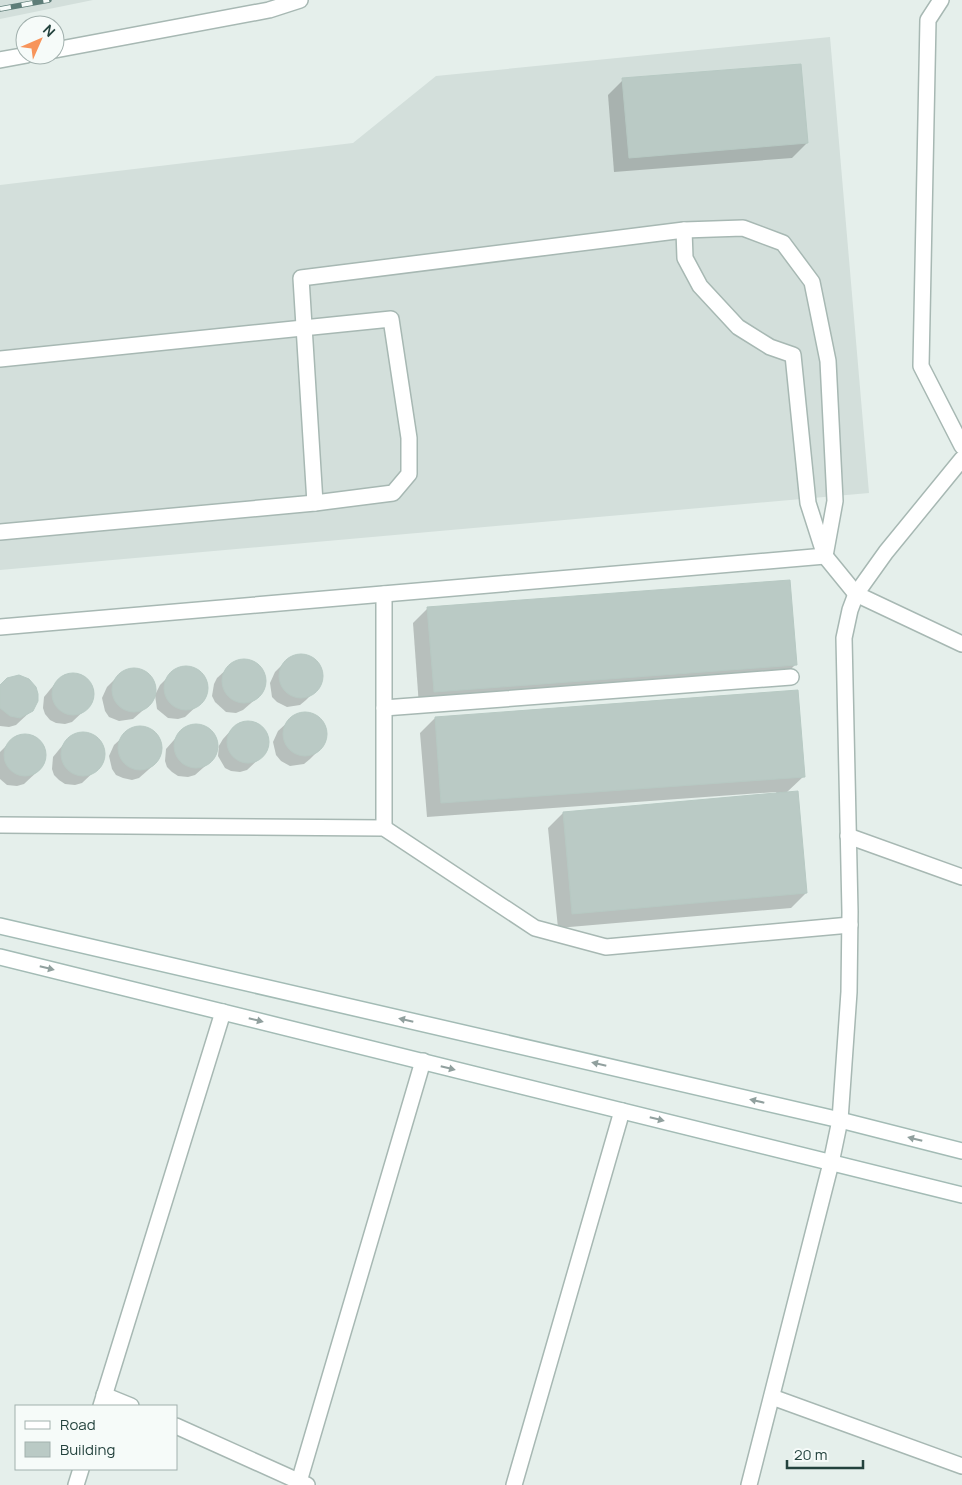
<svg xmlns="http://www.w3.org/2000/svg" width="962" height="1485" viewBox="0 0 962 1485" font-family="Manrope,sans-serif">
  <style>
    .built { fill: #d3dfdb }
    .shadow { fill: #0003 }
    .building { fill: #bacac5; stroke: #b7c9c3 }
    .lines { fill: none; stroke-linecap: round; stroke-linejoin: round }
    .lane-casing { stroke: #a7b8b3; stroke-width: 18 }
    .street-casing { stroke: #a7b8b3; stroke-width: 18 }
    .secondary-casing { stroke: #a3bbb5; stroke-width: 18 }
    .lane { stroke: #fff; stroke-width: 15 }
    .street { stroke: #fff; stroke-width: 15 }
    .secondary { stroke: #fff; stroke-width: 15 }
    .rail-casing { stroke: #5e7d78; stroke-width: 5.5 }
    .rail { stroke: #f6fbf9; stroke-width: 4; stroke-dasharray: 11; stroke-linecap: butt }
    .oneway { fill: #91a09e }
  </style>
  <rect width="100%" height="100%" fill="#e5efeb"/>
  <g class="built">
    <path d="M0 0H93L0 19Z"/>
    <path d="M830 37 869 493 0 570V185L353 143 436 76Z"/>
  </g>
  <g class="shadow">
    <path d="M623 80 807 143 792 158 614 172 608 95Z"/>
    <path d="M428 608 795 665 780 680 419 706 413 623Z"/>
    <path d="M303 655 312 658 317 663 321 674V681L316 690 306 700 300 705 287 707 277 702 272 697 270 683 275 672 285 662 296 656Z"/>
    <path d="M245 661 255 664 262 673 264 679V687L259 696 243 710 236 713 226 712 215 702 212 696 214 684 217 678 228 668 238 662Z"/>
    <path d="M188 668 197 671 202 676 206 686V693L201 702 185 717 178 719 168 718 157 709 155 695 160 685 171 674 176 670Z"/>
    <path d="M136 669 145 673 150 678 154 688V695L149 705 133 719 119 721 109 717 105 711 102 698 107 687 118 676 128 670Z"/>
    <path d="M68 674H75L85 677 91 685 94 691 93 698 88 707 72 722 65 724 56 723 50 720 45 714 43 708 44 697 58 680Z"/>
    <path d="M0 686 32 710 16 725 9 727 0 726Z"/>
    <path d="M307 713 316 717 321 722 325 732V739L320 749 310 759 304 764 290 766 281 761 276 755 273 742 278 731 289 721 300 714Z"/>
    <path d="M435 718 804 776 786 793 806 893 791 908 558 928 548 828 563 813 777 794 776 792 427 817 420 733Z"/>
    <path d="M243 722H250L259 725 266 733 268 740V746L263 755 247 770 240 772 231 771 225 768 218 756 219 746 212 760 195 775 188 777 178 776 172 772 167 767 165 761 166 749 181 732 191 725H198L208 728 215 737 217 743V749L223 739 233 728Z"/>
    <path d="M135 728H142L152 731 157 736 161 747V753L156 763 139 778 132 780 123 778 116 775 112 769 109 756 114 745 125 735Z"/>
    <path d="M85 733 94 737 102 745 103 752V759L98 768 82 783 75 785 65 784 59 780 54 775 52 769 53 757 67 740 78 734Z"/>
    <path d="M20 735H27L37 738 44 746 45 760 40 769 24 784 17 786 7 785 0 779V752L10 742Z"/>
  </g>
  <g class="building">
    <path d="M801 64 808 143 629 158 622 78Z"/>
    <path d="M790 580 797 665 434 692 427 607Z"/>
    <circle cx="301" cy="676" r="22"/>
    <circle cx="244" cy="681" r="22"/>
    <circle cx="186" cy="688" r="22"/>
    <circle cx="134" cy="690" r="22"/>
    <circle cx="73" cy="694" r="21"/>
    <path d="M19 675 29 679 36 687 38 694V701L33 711 20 718 10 716 0 708V685L7 678Z"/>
    <path d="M798 690 805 777 441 803 435 717Z"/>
    <circle cx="305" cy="734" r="22"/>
    <circle cx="248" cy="742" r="21"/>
    <circle cx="196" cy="746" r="22"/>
    <circle cx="140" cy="748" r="22"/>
    <circle cx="83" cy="754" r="22"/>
    <circle cx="25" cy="755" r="21"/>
    <path d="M798 791 807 893 572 914 563 812Z"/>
  </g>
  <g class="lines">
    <defs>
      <g id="lane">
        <path d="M55 50 269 10 300 0"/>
        <path d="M0 60 27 55"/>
        <path d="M684 230 685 258 700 286 738 327 770 347 793 355 808 503 825 556 856 594"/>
        <path d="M0 359 391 319 409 438V474L393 493 315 503 0 532"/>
        <path d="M384 594V828"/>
        <path d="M0 627 825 556 835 501 828 361 812 282 783 243 743 228 684 230 301 278 315 503"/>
        <path d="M384 708 791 677"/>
        <path d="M0 825 384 828 535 928 606 947 850 925"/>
      </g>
      <g id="street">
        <path d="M941 0 928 20 921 366 962 446"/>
        <path d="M856 594 962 644"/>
        <path d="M848 836 962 877"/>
        <path d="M104 1395 131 1406"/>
        <path d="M772 1397 962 1466"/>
        <path d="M101 1406 223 1012"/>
        <path d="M176 1426 307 1485"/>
        <path d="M76 1485 81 1469"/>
        <path d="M298 1485 423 1061"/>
        <path d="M514 1485 622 1111"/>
        <path d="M749 1485 831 1163 840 1120 849 992 850 912 844 638 850 610 856 594 886 552 962 459"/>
      </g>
      <g id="secondary">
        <path d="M0 926 840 1120 962 1151"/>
        <path d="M0 957 962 1195"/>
      </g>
    </defs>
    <use href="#lane" class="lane-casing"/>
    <use href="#street" class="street-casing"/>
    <use href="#secondary" class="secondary-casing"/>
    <use href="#lane" class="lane"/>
    <use href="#street" class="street"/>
    <use href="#secondary" class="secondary"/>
    <defs>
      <path id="rail" d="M0 9 49 0"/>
    </defs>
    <use href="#rail" class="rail-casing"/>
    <use href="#rail" class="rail"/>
  </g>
  <defs><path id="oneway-solid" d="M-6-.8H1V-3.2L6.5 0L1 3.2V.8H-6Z" transform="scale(1.25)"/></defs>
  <g class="oneway">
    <use href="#oneway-solid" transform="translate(47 968) rotate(14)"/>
    <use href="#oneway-solid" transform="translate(256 1020) rotate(14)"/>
    <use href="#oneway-solid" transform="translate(406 1020) rotate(-167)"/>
    <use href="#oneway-solid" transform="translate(599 1064) rotate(-167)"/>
    <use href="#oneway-solid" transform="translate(448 1068) rotate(14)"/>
    <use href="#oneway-solid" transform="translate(757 1101) rotate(-167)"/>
    <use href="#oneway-solid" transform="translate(657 1119) rotate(14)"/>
    <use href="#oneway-solid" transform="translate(915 1139) rotate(-166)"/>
  </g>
  <rect x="15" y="1405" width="162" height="65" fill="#f6fbf9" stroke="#a2b1ae"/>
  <rect x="25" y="1421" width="25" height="8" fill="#ffffff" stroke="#a2b1ae"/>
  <text x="60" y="1430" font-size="15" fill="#23423d">Road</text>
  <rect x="25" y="1442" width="25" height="15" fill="#bacac5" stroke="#a2b1ae"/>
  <text x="60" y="1455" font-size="15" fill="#23423d">Building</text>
  <g transform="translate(40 40) rotate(45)"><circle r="24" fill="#f6fbf9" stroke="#a2b1ae"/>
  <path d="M0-4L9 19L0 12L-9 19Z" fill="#f7945a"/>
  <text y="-8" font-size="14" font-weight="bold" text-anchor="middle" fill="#23423d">N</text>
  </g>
  <path d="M787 1460v8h76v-8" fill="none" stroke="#23423d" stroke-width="2.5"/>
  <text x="794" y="1460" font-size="15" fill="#23423d" stroke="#f6fbf9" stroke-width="4" paint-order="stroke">20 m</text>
</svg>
